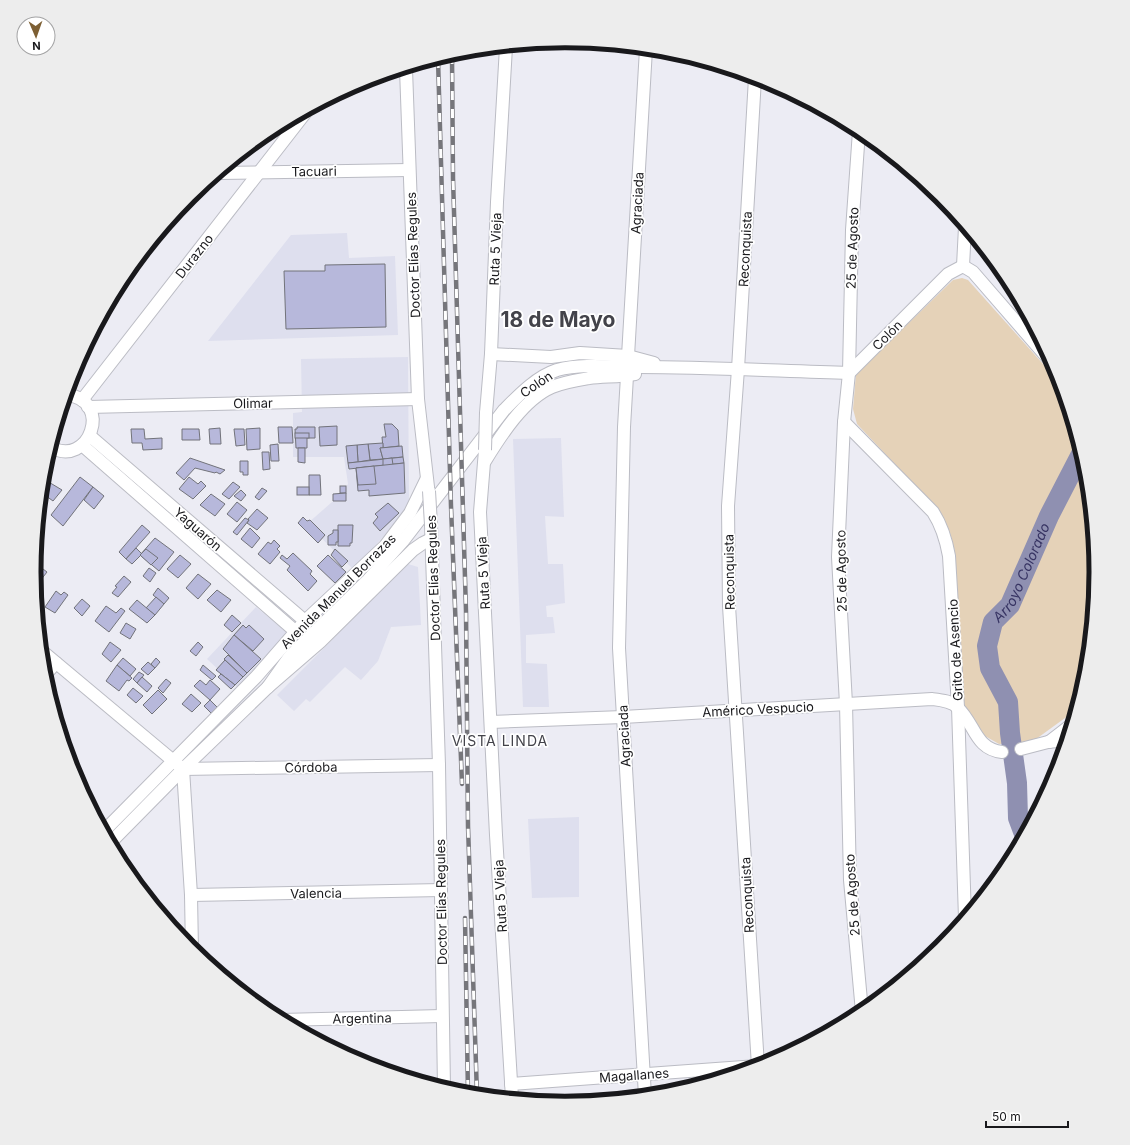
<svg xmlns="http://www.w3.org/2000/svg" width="1130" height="1145" viewBox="0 0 1130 1145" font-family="Inter,sans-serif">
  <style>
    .built { fill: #dedfee }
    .green { fill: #e5d2b8 }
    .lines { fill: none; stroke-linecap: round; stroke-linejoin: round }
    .river { stroke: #8f90b1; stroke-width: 20 }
    .building { fill: #b7b8db; stroke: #72737a }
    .minor-casing { stroke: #bbbcc4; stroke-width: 14 }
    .minor { stroke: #fff; stroke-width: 12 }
    .rail-casing { stroke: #76767b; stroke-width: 4.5 }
    .rail { stroke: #fff; stroke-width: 3; stroke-dasharray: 9; stroke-linecap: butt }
    .minor-bridge-casing { stroke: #bbbcc4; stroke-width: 14; stroke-linecap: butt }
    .minor-bridge { stroke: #fff; stroke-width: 12 }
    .labels { text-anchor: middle; stroke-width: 3.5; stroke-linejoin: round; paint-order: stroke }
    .street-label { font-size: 13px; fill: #19191c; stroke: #fff }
    .water-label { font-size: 14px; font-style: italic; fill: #373463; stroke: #fff }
    .neighbourhood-label { font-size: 14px; letter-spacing: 1px; fill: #43434a; stroke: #fff }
    .town-label { font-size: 21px; font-weight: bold; fill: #43434a; stroke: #fff }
    .rim { fill: none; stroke: #19191c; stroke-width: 5 }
  </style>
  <rect width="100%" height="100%" fill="#ececf4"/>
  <g class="built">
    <path d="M347 233 349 258 395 256 398 335 208 341 291 235Z"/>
    <path d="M408 357 409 503 401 516 354 570 307 524 340 495 348 484 344 457H293V413L302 412 301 359Z"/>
    <path d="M561 438 564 517 545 516 548 564H563L565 603 546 606 547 617H553L555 633 526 635V663L547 664 549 707H523L513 439Z"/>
    <path d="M408 564 418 567 421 625 391 627 378 661 361 680 345 667 310 702 306 699 294 711 277 695Z"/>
    <path d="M256 607 288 633 237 687 207 659Z"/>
    <path d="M579 817V897L532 898 528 819Z"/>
  </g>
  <path class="green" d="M962 278 968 280 1060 383 1086 469 1096 573 1086 676 1076 710 1032 742 999 744 985 736 962 703 955 552 950 533 941 513 857 424 853 409 856 374 953 280Z"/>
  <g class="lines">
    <path class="river" id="s1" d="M1024 834 1018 818 1017 783 1010 733 1008 702 990 668 987 646 993 622 1010 605 1049 516 1081 454"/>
  </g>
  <g class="building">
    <path d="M385 264 386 327 286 329 284 271H325V265Z"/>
    <path d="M384 424H392L398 430 399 446 383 448 382 437H386Z"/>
    <path d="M337 426V445L320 446 319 427Z"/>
    <path d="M278 427H292L293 443H279Z"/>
    <path d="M297 427H315V438H307V448H296L295 429H297Z"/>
    <path d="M220 428 221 444H210L209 429Z"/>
    <path d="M260 428V449L247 450 246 429Z"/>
    <path d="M131 429H144L145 439 162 438V449L143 450 142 443H132Z"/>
    <path d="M182 429H199L200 440H182Z"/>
    <path d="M234 429H244L245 445 236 446Z"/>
    <rect x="295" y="433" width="14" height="5"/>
    <path d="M383 443V448H380L383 459 370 460 368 444Z"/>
    <path d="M278 444 279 461H271L270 445Z"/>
    <path d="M368 444 370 460 358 462 357 445Z"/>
    <path d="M357 445 358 462 348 463 346 446Z"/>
    <path d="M402 446 403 457 383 459 380 448Z"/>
    <path d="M298 448H305V463L298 462Z"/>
    <path d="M262 452H269L270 469 263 470Z"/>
    <path d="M403 457 404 463 349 469 348 463Z"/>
    <path d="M190 458 225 470 220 474 216 472 215 473 195 468 184 480 176 473Z"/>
    <path d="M392 458 393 465 383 466V459Z"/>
    <path d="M240 461H248V475H243V472H240Z"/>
    <path d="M404 463 405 493 369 496V490L358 491 356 468Z"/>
    <path d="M374 466 376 484 358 485 356 468Z"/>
    <path d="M309 475H320L321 495H309Z"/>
    <path d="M80 477 93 487 63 526 51 515Z"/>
    <path d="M189 477 198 484 201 481 206 486 193 499 179 489Z"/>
    <path d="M47 481 62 490 53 501 42 493V488Z"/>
    <path d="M233 482 240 487 229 499 222 494Z"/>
    <rect x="340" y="486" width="6" height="7"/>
    <path d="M93 487 104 496 94 509 84 500Z"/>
    <rect x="297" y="487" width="12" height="8"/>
    <path d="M262 488 267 491 259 500 255 497Z"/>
    <path d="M241 490 246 495 241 501 234 496Z"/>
    <path d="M346 493V501H333V494Z"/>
    <path d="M211 494 225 504 215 516 200 505Z"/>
    <path d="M237 502 247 510 237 522 227 514Z"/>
    <path d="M388 503 399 513 380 531 373 523 378 517 375 514Z"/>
    <path d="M257 509 268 518 257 530 247 523 249 520 248 519Z"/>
    <path d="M303 517 307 521 310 520 325 535 318 543 298 523Z"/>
    <path d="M245 518 249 520 237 535 233 532Z"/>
    <path d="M142 525 150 532 126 559 119 552Z"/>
    <path d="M338 525H353L352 543H350V546H338Z"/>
    <path d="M250 528 260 538 252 548 241 539Z"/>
    <path d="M333 530H338V542H336V545H328V536L333 533Z"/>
    <path d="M155 538 174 552 159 571 140 555Z"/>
    <path d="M274 540 280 546 277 549 280 552 270 564 258 554 268 542 271 544Z"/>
    <path d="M136 548 142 554 132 564 126 559Z"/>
    <path d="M146 549 158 558 151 565 140 555Z"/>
    <path d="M335 549 348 561 342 567 331 555Z"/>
    <path d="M293 553 312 571 310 574 317 581 308 591 287 570 290 566 280 558 282 555 287 559Z"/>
    <path d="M180 555 191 564 178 578 167 569Z"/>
    <path d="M328 555 346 572 335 583 317 566Z"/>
    <path d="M39 566 47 572 40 581 38 580 35 583 34 572Z"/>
    <path d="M149 568 156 573 150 582 143 576Z"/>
    <path d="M198 574 211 584 198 599 186 588Z"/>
    <path d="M124 576 131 582 118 597 112 593 117 587 115 586Z"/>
    <path d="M158 588 169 598 164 604 153 595Z"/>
    <path d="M217 590 231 600 221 612 207 600Z"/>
    <path d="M56 591 61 595 64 592 68 595 55 613 45 607Z"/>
    <path d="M156 597 164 604 155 615 146 608Z"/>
    <path d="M82 599 90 606 82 616 74 608Z"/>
    <path d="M137 600 155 615 147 623 129 609Z"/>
    <path d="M106 606 116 613 121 608 125 611 109 632 95 621Z"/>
    <path d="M232 615 241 623 232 632 224 625Z"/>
    <path d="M126 623 136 629 130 639 120 633Z"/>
    <path d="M243 625 246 628 249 625 264 639 253 651 234 635Z"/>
    <path d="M234 635 261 659 247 673 223 649Z"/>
    <path d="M110 642 121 650 111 662 102 654Z"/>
    <path d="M198 642 203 647 196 656 190 651Z"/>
    <path d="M228 655 247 673 243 677 224 659Z"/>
    <path d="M123 658 136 669 130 676 117 665Z"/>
    <path d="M156 658 160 662 155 668 151 664Z"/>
    <path d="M225 660 243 677 235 685 216 670Z"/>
    <path d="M148 662 155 668 148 675 141 669Z"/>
    <path d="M117 665 132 678 129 681 127 680 119 691 106 681Z"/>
    <path d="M203 665 216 676 212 680 200 670Z"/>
    <path d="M139 672 144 675 137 683 133 679Z"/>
    <path d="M221 674 235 685 231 689 218 677Z"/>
    <path d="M142 677 152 686 147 692 137 683Z"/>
    <path d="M166 679 171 683 163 693 158 688Z"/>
    <path d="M200 680 206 685 210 680 220 689 210 700 194 686Z"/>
    <path d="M133 688 143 696 136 703 127 695Z"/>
    <path d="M158 690 167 699 152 714 143 705Z"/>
    <path d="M191 694 201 703 192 712 182 704Z"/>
    <path d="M210 700 217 707 211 713 204 706Z"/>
  </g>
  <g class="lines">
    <defs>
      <g id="minor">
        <path d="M406 69 418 399 428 487"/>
        <path d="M755 78 738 369 728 506 729 606 758 1066"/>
        <path d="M859 131 852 230 849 373 844 422 838 557 846 704 850 880 862 1012"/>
        <path d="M219 173 409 170"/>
        <path d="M963 266 973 272 1052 363"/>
        <path d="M963 266 965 227"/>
        <path d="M491 354 551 357 580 353 628 356 654 363"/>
        <path d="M628 356 646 49"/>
        <path d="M627 376 624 427 619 648 645 1096"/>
        <path d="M82 400 306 112"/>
        <path d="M88 407 418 399"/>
        <path d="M486 413 491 354 497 202 506 47"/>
        <path d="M844 422 933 512C942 526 946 539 949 556L958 707 965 918"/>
        <path d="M90 436 305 621"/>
        <path d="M82 445 295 631"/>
        <path d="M51 447C89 469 114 400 67 395"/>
        <path d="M485 450 480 512 496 835 512 1098"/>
        <path d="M485 461C501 435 524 399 552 387 564 382 577 380 589 378 604 376 619 377 635 374"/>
        <path d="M431 525 439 765 444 1088"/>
        <path d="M42 651 183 769 191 895 192 950"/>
        <path d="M44 676 56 663"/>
        <path d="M268 687 290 656 368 580 403 541 504 410C519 395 536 377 557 370 583 363 613 367 639 367 709 367 779 371 849 373L948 274 963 266"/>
        <path d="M491 722 623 717 932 699C941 700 952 701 958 708 975 724 975 749 1002 752"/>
        <path d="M1049 742 1071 725"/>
        <path d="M1021 749 1048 742 1066 740"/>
        <path d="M183 769 439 765"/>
        <path d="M104 831 256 677 305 621 385 546 410 513 426 480"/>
        <path d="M110 843 183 769 268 687 320 642 413 550 423 543 431 539"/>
        <path d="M191 895 441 890"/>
        <path d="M281 1020 442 1016"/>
        <path d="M511 1084 757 1066"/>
      </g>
    </defs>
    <use href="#minor" class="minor-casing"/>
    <use href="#minor" class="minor"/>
    <defs>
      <g id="rail">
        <path d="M452 55 453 178 466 611 468 826 477 1095"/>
        <path d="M438 59 451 506 462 784"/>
        <path d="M465 918 468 1094"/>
      </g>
    </defs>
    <use href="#rail" class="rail-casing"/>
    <use href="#rail" class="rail"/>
    <defs>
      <g id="minor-bridge">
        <path d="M485 450 486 413"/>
        <path d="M429 491 431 525"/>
      </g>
    </defs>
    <use href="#minor-bridge" class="minor-bridge-casing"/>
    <use href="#minor-bridge" class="minor-bridge"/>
  </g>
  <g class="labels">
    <g class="street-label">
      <text transform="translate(314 171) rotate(-1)" y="5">Tacuari</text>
      <text transform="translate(637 203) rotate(-87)" y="5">Agraciada</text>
      <text transform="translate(852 248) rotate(-88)" y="5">25 de Agosto</text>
      <text transform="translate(495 249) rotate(-88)" y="5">Ruta 5 Vieja</text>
      <text transform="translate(745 249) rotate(-87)" y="5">Reconquista</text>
      <text transform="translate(413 255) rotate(-92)" y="5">Doctor Elías Regules</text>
      <text transform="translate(194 256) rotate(-52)" y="5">Durazno</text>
      <text transform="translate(887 335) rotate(-45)" y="5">Colón</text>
      <text transform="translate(536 384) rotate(-34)" y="5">Colón</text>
      <text transform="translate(253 403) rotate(-1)" y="5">Olimar</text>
      <text transform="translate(198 529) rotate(41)" y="5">Yaguarón</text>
      <text transform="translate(841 571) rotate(-91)" y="5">25 de Agosto</text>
      <text transform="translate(729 572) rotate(-91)" y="5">Reconquista</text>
      <text transform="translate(483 573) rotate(-93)" y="5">Ruta 5 Vieja</text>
      <text transform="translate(433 578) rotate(-92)" y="5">Doctor Elías Regules</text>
      <text transform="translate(338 591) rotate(-45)" y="5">Avenida Manuel Borrazas</text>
      <text transform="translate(955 650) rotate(-93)" y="5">Grito de Asencio</text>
      <text transform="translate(758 709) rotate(-3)" y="5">Américo Vespucio</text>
      <text transform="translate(624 736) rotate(-93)" y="5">Agraciada</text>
      <text transform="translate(311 767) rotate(-1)" y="5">Córdoba</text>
      <text transform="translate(316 893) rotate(-1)" y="5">Valencia</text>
      <text transform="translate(747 895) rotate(-93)" y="5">Reconquista</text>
      <text transform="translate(852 895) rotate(-94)" y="5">25 de Agosto</text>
      <text transform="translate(500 896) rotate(-93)" y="5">Ruta 5 Vieja</text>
      <text transform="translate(441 902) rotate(-91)" y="5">Doctor Elías Regules</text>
      <text transform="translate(362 1018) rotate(-1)" y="5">Argentina</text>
      <text transform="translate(634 1075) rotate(-4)" y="5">Magallanes</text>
    </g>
    <g class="water-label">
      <text dy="5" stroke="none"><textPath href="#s1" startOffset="277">Arroyo Colorado</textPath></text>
    </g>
    <g class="neighbourhood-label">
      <text x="500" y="746">VISTA LINDA</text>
    </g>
    <g class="town-label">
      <text x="558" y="327">18 de Mayo</text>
    </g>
  </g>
  <path d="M0 0H1130V1145H0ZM41 572a524 524 0 1 1 1048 0a524 524 0 1 1-1048 0Z" fill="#ededed" fill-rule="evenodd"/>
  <path class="rim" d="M41 572a524 524 0 1 1 1048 0a524 524 0 1 1-1048 0Z"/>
  <g transform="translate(36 36) rotate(178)"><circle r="19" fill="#ffffff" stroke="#a3a3a4"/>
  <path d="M0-3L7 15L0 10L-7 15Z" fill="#7d5f33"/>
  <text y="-6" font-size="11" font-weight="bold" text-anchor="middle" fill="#19191c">N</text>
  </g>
  <path d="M986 1121v6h82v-6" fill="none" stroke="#19191c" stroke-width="2"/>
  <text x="992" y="1121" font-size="12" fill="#19191c" stroke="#ffffff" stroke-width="3" paint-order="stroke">50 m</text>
</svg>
